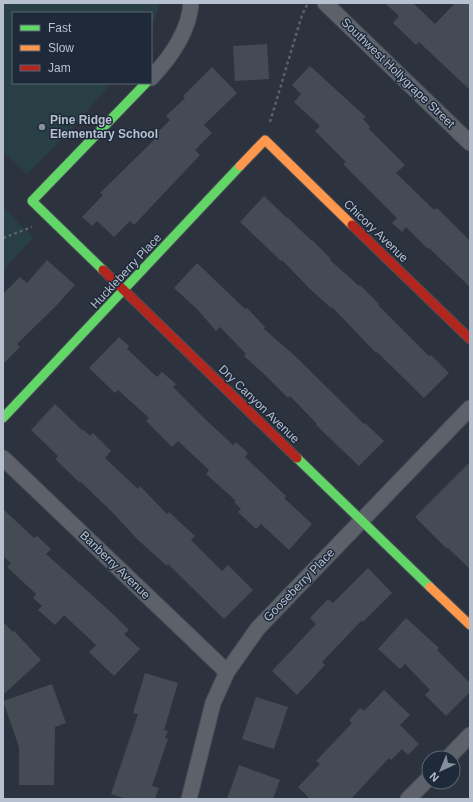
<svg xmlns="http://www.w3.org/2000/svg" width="473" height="802" viewBox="0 0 473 802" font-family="Helvetica,sans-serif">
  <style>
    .green { fill: #284045 }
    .building { fill: #454b54 }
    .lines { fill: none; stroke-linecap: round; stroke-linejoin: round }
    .street-casing { stroke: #494e56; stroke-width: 17 }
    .fast-casing { stroke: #494e56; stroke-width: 11 }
    .slow-casing { stroke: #494e56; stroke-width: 11 }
    .jam-casing { stroke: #494e56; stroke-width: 11 }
    .path { stroke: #5a6168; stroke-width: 2.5; stroke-dasharray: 3 3; stroke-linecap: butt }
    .street { stroke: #5d626a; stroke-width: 15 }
    .fast { stroke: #63d668; stroke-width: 9 }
    .slow { stroke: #ff974d; stroke-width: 9 }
    .jam { stroke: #b3261e; stroke-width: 9 }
    .poi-dot { fill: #868f9c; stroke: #1e293a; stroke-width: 1.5 }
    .labels { text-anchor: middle; stroke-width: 3; stroke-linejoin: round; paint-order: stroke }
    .street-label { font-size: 12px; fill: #b7c0ce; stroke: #1e293a }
    .poi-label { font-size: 12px; font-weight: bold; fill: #b7c0ce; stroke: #1e293a; text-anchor: start }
  </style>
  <rect width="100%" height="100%" fill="#2c333e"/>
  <g class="green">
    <path d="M3 3H160L151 28V13H13V83H111L69 132 27 174 3 151Z"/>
    <path d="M3 207 33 238 3 270Z"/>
  </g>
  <g class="building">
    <path d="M385 3H413L435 24 455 3H470V90L419 42 416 45 393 23 399 16Z"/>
    <path d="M267 44 269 79 235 81 233 46Z"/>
    <path d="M310 66 366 117 363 119 370 127 369 129 405 165 396 173 434 210 437 208 470 241V287L429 248 428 249 406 227 402 232 392 223 397 218 343 164 346 162 315 131 320 126 294 102 301 94 292 85Z"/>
    <path d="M212 67 237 93 204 125 212 133 195 150 200 155 134 225 130 221 114 237 97 221 92 226 82 217 103 195 100 193 154 140 152 138 170 120 166 116 185 98 183 96Z"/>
    <path d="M264 196 287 218V217L312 241V240L331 259 330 260 359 286 360 285 379 304 378 305 429 356 431 355 449 373 424 398 377 352 376 353 332 307 331 308 310 289 282 260 281 261 240 222Z"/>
    <path d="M47 260 75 285 55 307 17 344 20 347 3 364V294L20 277 27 283Z"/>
    <path d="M197 263 245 309 247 308 265 327 264 329 294 355 364 424 365 423 384 441 359 466 316 425 317 424 290 396 288 398 265 375 244 356 246 354 220 327 216 331 198 310 174 288Z"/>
    <path d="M119 337 129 346 127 349 157 377 162 372 176 384 173 387 205 419 233 445 236 442 248 453 245 457 286 496 284 498 312 524 289 550 261 524 256 529 238 512 241 509 234 502 236 501 206 474 209 470 178 441 172 447 146 421 149 418 118 390 115 393 89 368Z"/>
    <path d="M55 404 83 431 84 430 90 436 93 433 111 451 105 458 138 489 140 486 167 514 169 512 195 536 191 540 222 571 228 565 253 590 224 619 168 564 167 566 138 540 113 513 81 482 80 483 55 459 58 456 31 430Z"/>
    <path d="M470 462V569L448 548 447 549 415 517Z"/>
    <path d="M3 509 34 538 37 536 51 549 46 554 113 614 129 630 124 634 140 649 114 676 89 652 96 645 64 615 55 625 38 610 42 606 33 598 36 594 7 567 11 563 3 556Z"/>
    <path d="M368 568 392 593 363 622 362 620 322 662 325 665 297 695 272 671 316 624 310 618 328 599 333 603Z"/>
    <path d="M406 618 439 648 437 650 470 683V692L446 716 425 695 430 690 405 664 400 669 378 649Z"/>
    <path d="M3 622 13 632 14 631 41 660 3 695Z"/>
    <path d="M145 673 178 683 164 730 168 731 165 738 168 739 152 786 159 788 155 799H127L111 794 138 714 133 713Z"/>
    <path d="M52 684 66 723 55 727 54 785H19V747L3 701Z"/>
    <path d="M384 690 410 715 400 725 419 744 408 755 402 749 391 760 389 758 351 799H310L298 787 320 764 316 761 352 723 349 720 360 708 364 711Z"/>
    <path d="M256 697 288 707 274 749 242 739Z"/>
    <path d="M239 765 280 780 273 799H227Z"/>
  </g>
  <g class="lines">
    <defs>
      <g id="street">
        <path d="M325 3 470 143"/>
        <path d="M151 78C171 57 189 32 191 3"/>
        <path d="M3 458 227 672"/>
        <path d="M448 758 470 735"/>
        <path d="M189 799 213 703 227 672 258 628 470 408"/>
        <path d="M408 799 429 778"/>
      </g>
      <g id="fast">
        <path d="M103 270 32 201 146 83"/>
        <path d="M3 418 240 166"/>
        <path d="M297 458 430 587"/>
      </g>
      <g id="slow">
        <path d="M240 166 265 140 352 225"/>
        <path d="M430 587 470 625"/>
      </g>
      <g id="jam">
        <path d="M352 225 470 339"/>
        <path d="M103 270 297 458"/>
      </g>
    </defs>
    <use href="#street" class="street-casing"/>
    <use href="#fast" class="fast-casing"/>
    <use href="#slow" class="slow-casing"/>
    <use href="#jam" class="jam-casing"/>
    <g class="path">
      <path d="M270 122 302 15 308 3"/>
      <path d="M3 238 32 227"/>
    </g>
    <use href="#street" class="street"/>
    <use href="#fast" class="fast"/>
    <use href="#slow" class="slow"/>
    <use href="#jam" class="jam"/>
  </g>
  <circle class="poi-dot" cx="42" cy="127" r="4"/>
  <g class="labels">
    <g class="street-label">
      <text transform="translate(398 73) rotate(44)" y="4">Southwest Hollygrape Street</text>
      <text transform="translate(376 231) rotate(44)" y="4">Chicory Avenue</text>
      <text transform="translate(126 271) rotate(-47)" y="4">Huckleberry Place</text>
      <text transform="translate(259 404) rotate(44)" y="4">Dry Canyon Avenue</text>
      <text transform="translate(115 565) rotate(44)" y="4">Banberry Avenue</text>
      <text transform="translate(299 585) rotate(-46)" y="4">Gooseberry Place</text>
    </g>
    <g class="poi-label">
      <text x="50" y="124">Pine Ridge<tspan x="50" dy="14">Elementary School</tspan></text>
    </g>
  </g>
  <rect width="473" height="802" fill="none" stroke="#b7c0ce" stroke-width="8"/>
  <rect x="12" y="12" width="140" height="72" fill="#1e293a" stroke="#5b6575"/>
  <rect x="20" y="25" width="20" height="6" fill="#63d668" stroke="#5b6575"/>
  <text x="48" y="32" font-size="12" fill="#b7c0ce">Fast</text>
  <rect x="20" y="45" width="20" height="6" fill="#ff974d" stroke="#5b6575"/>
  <text x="48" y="52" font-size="12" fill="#b7c0ce">Slow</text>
  <rect x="20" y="65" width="20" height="6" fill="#b3261e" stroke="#5b6575"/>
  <text x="48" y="72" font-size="12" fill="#b7c0ce">Jam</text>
  <g transform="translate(441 770) rotate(224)"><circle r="19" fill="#1e293a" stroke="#5b6575"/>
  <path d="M0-3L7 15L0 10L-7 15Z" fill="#868f9c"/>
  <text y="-6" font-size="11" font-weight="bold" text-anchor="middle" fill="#b7c0ce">N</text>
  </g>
</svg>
